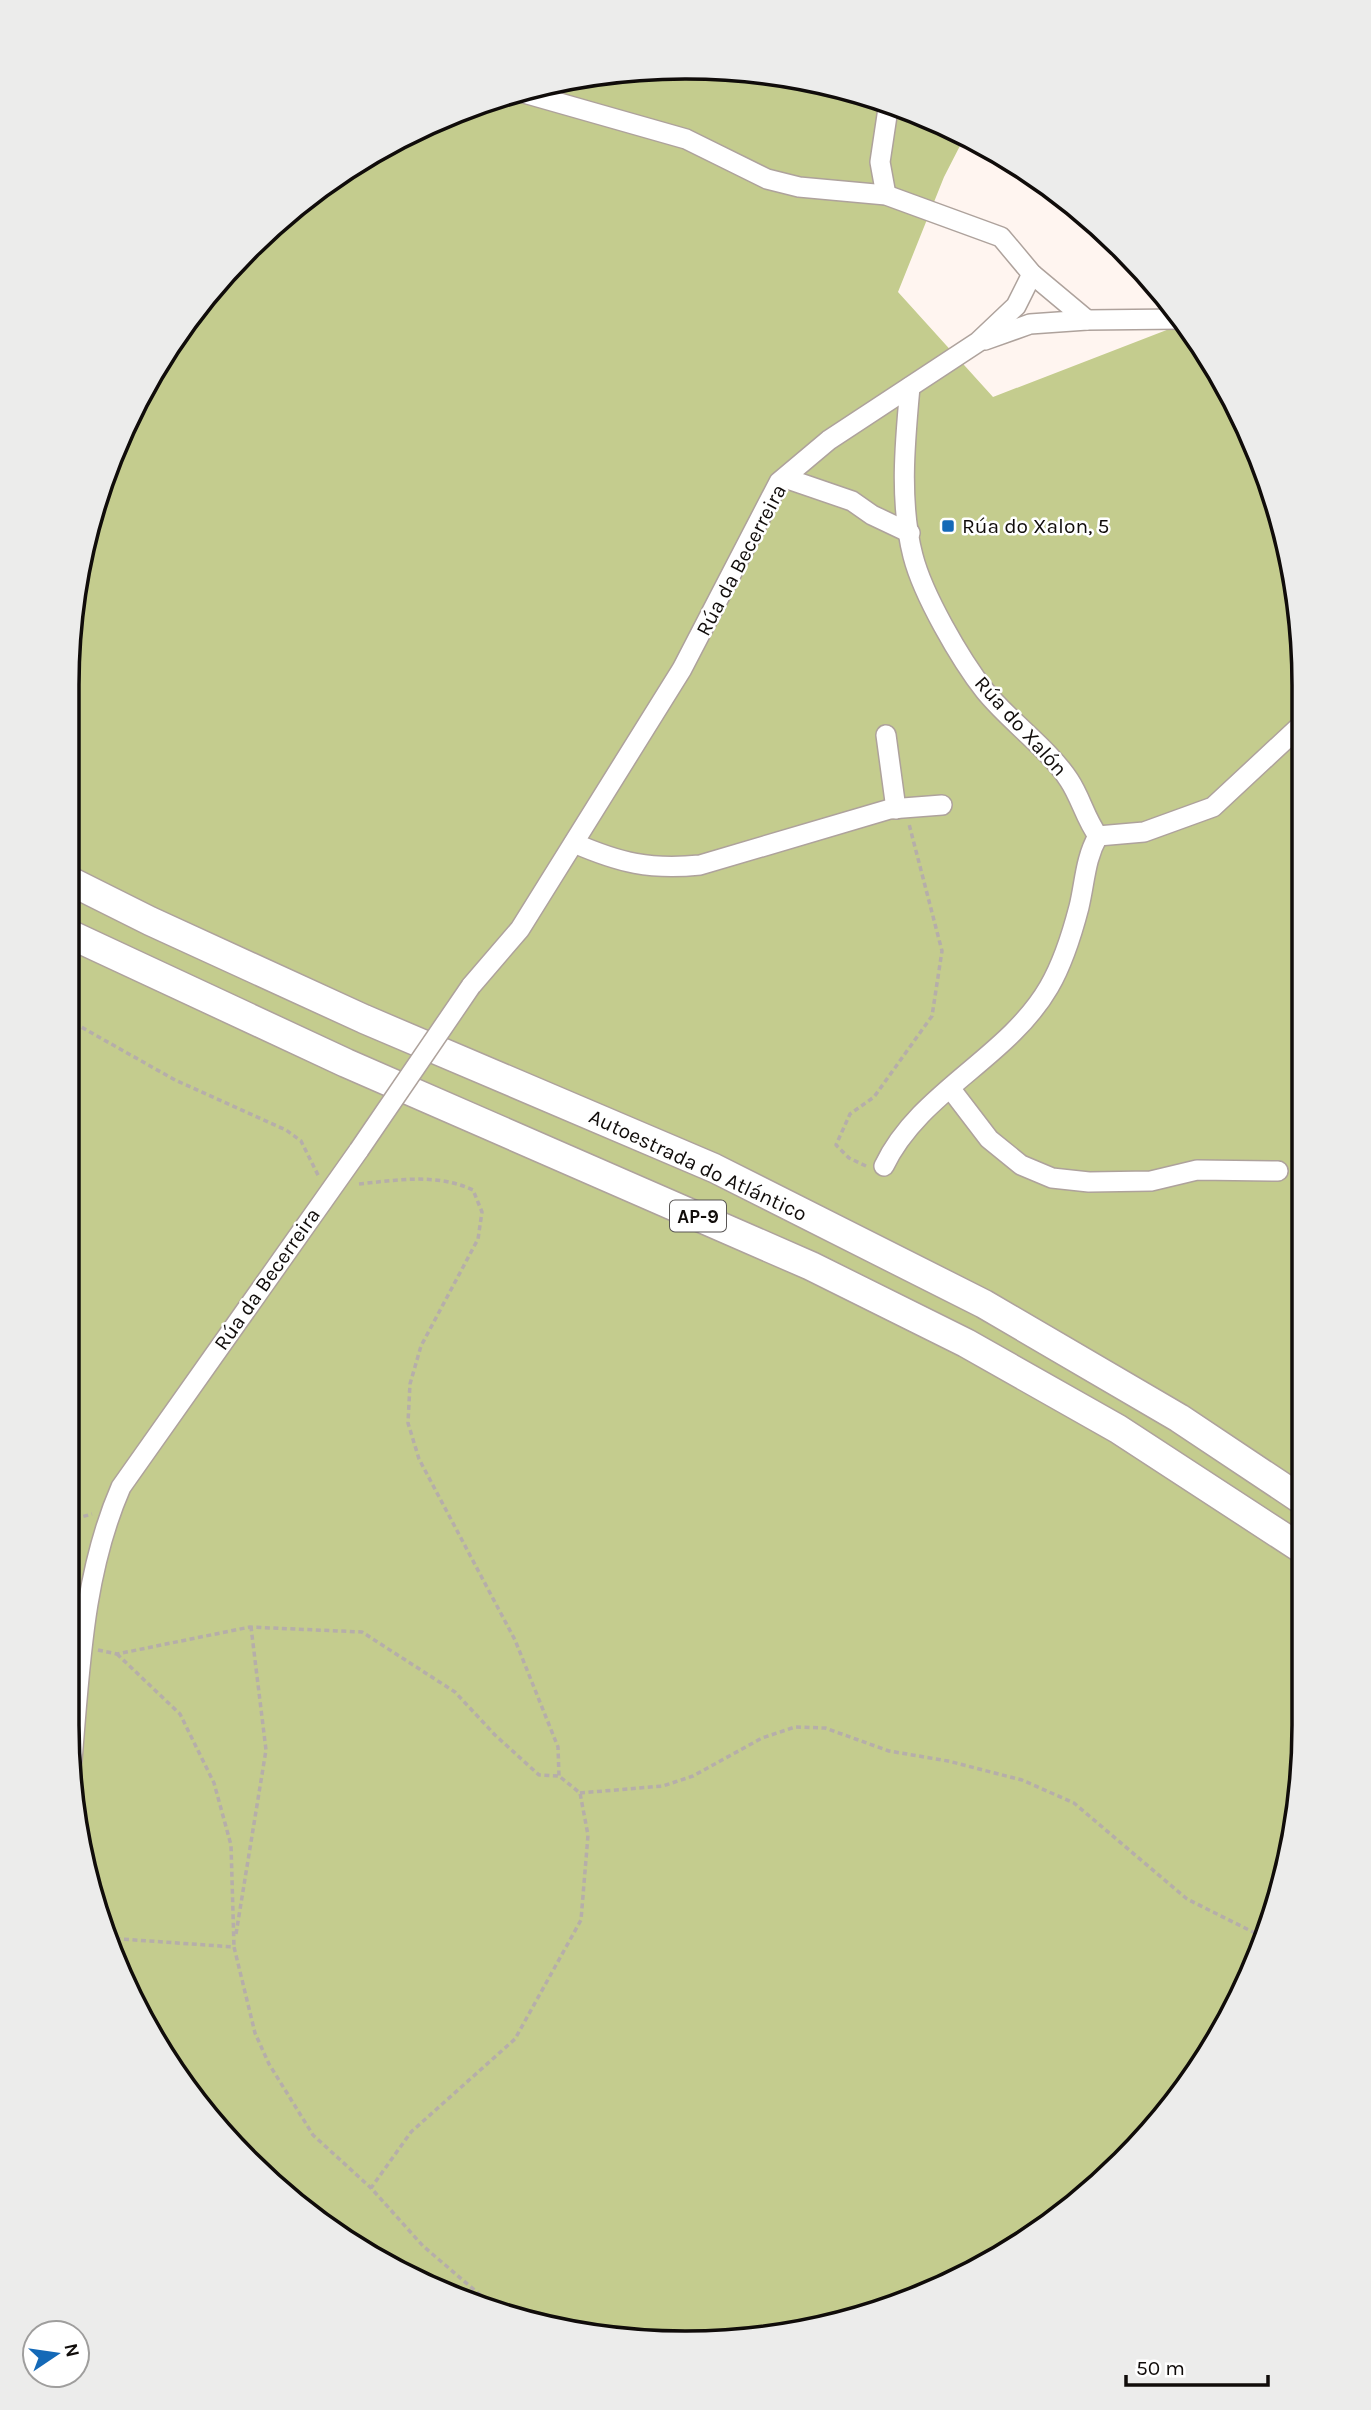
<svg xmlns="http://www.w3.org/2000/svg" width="1371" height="2410" viewBox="0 0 1371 2410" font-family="Karla,sans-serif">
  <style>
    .forest { fill: #c4cc8e }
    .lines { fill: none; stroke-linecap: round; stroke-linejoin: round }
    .minor-casing { stroke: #aea29c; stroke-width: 22 }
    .highway-casing { stroke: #aea29c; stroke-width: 31 }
    .path { stroke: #b6aeaa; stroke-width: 3.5; stroke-dasharray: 5 3.5; stroke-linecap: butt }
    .minor { stroke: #fff; stroke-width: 19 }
    .highway { stroke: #fff; stroke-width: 28 }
    .minor-bridge-casing { stroke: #aea29c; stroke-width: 22; stroke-linecap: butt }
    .minor-bridge { stroke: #fff; stroke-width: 19 }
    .poi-dot { fill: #1469b7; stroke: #fff; stroke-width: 2.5 }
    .labels { text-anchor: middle; stroke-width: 5; stroke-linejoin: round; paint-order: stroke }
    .shield { fill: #fff; stroke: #585554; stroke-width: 2 }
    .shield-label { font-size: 19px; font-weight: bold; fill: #100c0a }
    .poi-label { font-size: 21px; fill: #100c0a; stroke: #fff; text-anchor: start }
    .street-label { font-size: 21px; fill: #100c0a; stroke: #fff }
    .rim { fill: none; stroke: #100c0a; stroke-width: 3.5 }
  </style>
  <rect width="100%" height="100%" fill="#fff5f0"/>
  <path class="forest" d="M645 68 767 72 885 99 965 136 944 177 898 292 993 397 1177 326 1192 332 1200 342 1272 486 1299 605 1303 1765 1272 1923 1221 2034 1093 2190 922 2297 726 2342 525 2322 341 2239 194 2101 99 1923 67 1724 68 645 88 525 150 376 220 277 309 194 412 130 526 87Z"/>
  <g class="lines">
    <defs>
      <g id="minor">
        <path d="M517 91 686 139 767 179 799 187 886 195 1001 237 1032 274 1087 320"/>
        <path d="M886 195 880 162 889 102"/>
        <path d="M985 340 1030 324 1087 320 1181 319"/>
        <path d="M910 387C905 441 899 502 913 556 923 595 960 659 985 691 1009 721 1049 749 1069 780 1081 798 1085 818 1098 836L1144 832 1213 807 1300 726"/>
        <path d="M785 478 852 501 872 515 910 533"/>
        <path d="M886 735 896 809"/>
        <path d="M574 843C620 863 650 870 700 865L890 809 942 805"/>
        <path d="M471 986 520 929 682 669 779 482 829 440 978 342 1016 306 1032 274"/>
        <path d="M950 1088 989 1139 1021 1165 1052 1178 1089 1182 1151 1181 1197 1170 1278 1171"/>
        <path d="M884 1166C919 1092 1008 1058 1049 987 1063 963 1072 934 1079 907 1085 882 1085 859 1098 836"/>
        <path d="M72 1760C80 1668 83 1574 121 1487L359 1150"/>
      </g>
      <g id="highway">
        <path d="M68 880 150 921 364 1019 714 1168 984 1304 1179 1418 1302 1500"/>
        <path d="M67 933 346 1063 811 1266 966 1343 1118 1429 1302 1549"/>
      </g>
    </defs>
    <use href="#minor" class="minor-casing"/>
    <use href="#highway" class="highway-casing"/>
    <g class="path">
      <path d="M67 1019 175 1080 286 1130 301 1141 319 1177"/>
      <path d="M866 1166 849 1158 836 1145 850 1114 874 1097 932 1016 942 951 909 824"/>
      <path d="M359 1184C398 1180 436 1173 473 1190L482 1212 478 1239 421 1346 410 1384 408 1423 419 1459 515 1640 558 1747 559 1776"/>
      <path d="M67 1521 92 1514"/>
      <path d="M67 1559 75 1572"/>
      <path d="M98 1650 117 1654 250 1627 362 1632 455 1692 495 1735 539 1775 559 1776 580 1793 588 1835 581 1920 515 2039 411 2132 371 2188 423 2246 499 2311"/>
      <path d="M117 1654 180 1714 214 1783 231 1845 234 1947"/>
      <path d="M580 1793 663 1786 693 1776 762 1738 795 1727 825 1728 889 1751 948 1761 1022 1780 1074 1803 1187 1899 1265 1938"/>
      <path d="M236 1934 266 1750 251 1627"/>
      <path d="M107 1938 234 1947 255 2033 269 2064 313 2135 371 2188"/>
    </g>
    <use href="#minor" class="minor"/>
    <use href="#highway" class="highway"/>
    <defs>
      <path id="minor-bridge" d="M359 1150 471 986"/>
    </defs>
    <use href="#minor-bridge" class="minor-bridge-casing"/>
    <use href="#minor-bridge" class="minor-bridge"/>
  </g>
  <rect class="poi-dot" x="941" y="519" width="14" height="14" rx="3.5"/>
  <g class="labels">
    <rect class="shield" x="670" y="1200.5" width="56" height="31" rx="5"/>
    <g class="shield-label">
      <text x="698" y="1223">AP-9</text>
    </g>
    <g class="poi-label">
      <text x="962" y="533">Rúa do Xalon, 5</text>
    </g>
    <g class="street-label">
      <text transform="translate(741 560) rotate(-62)" y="7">Rúa da Becerreira</text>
      <text transform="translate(1021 726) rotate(48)" y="7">Rúa do Xalón</text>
      <text transform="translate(698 1165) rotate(25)" y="7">Autoestrada do Atlántico</text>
      <text transform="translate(267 1279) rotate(-55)" y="7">Rúa da Becerreira</text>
    </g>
  </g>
  <path d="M0 0H1371V2410H0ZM685 79H686A606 606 0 0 1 1292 685V1725A606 606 0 0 1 686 2331H685A606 606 0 0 1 79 1725V685A606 606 0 0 1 685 79Z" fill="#ececeb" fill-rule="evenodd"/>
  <path class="rim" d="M685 79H686A606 606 0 0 1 1292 685V1725A606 606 0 0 1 686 2331H685A606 606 0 0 1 79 1725V685A606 606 0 0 1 685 79Z"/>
  <g transform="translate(56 2354) rotate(77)"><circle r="33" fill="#ffffff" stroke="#9f9e9d" stroke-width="2"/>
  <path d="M0-5L12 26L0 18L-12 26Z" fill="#1469b7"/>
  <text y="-10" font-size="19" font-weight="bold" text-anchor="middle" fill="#100c0a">N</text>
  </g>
  <path d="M1126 2375v10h142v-10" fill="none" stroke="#100c0a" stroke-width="3.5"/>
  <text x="1136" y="2375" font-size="21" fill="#100c0a" stroke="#ffffff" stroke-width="5" paint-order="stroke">50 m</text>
</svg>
